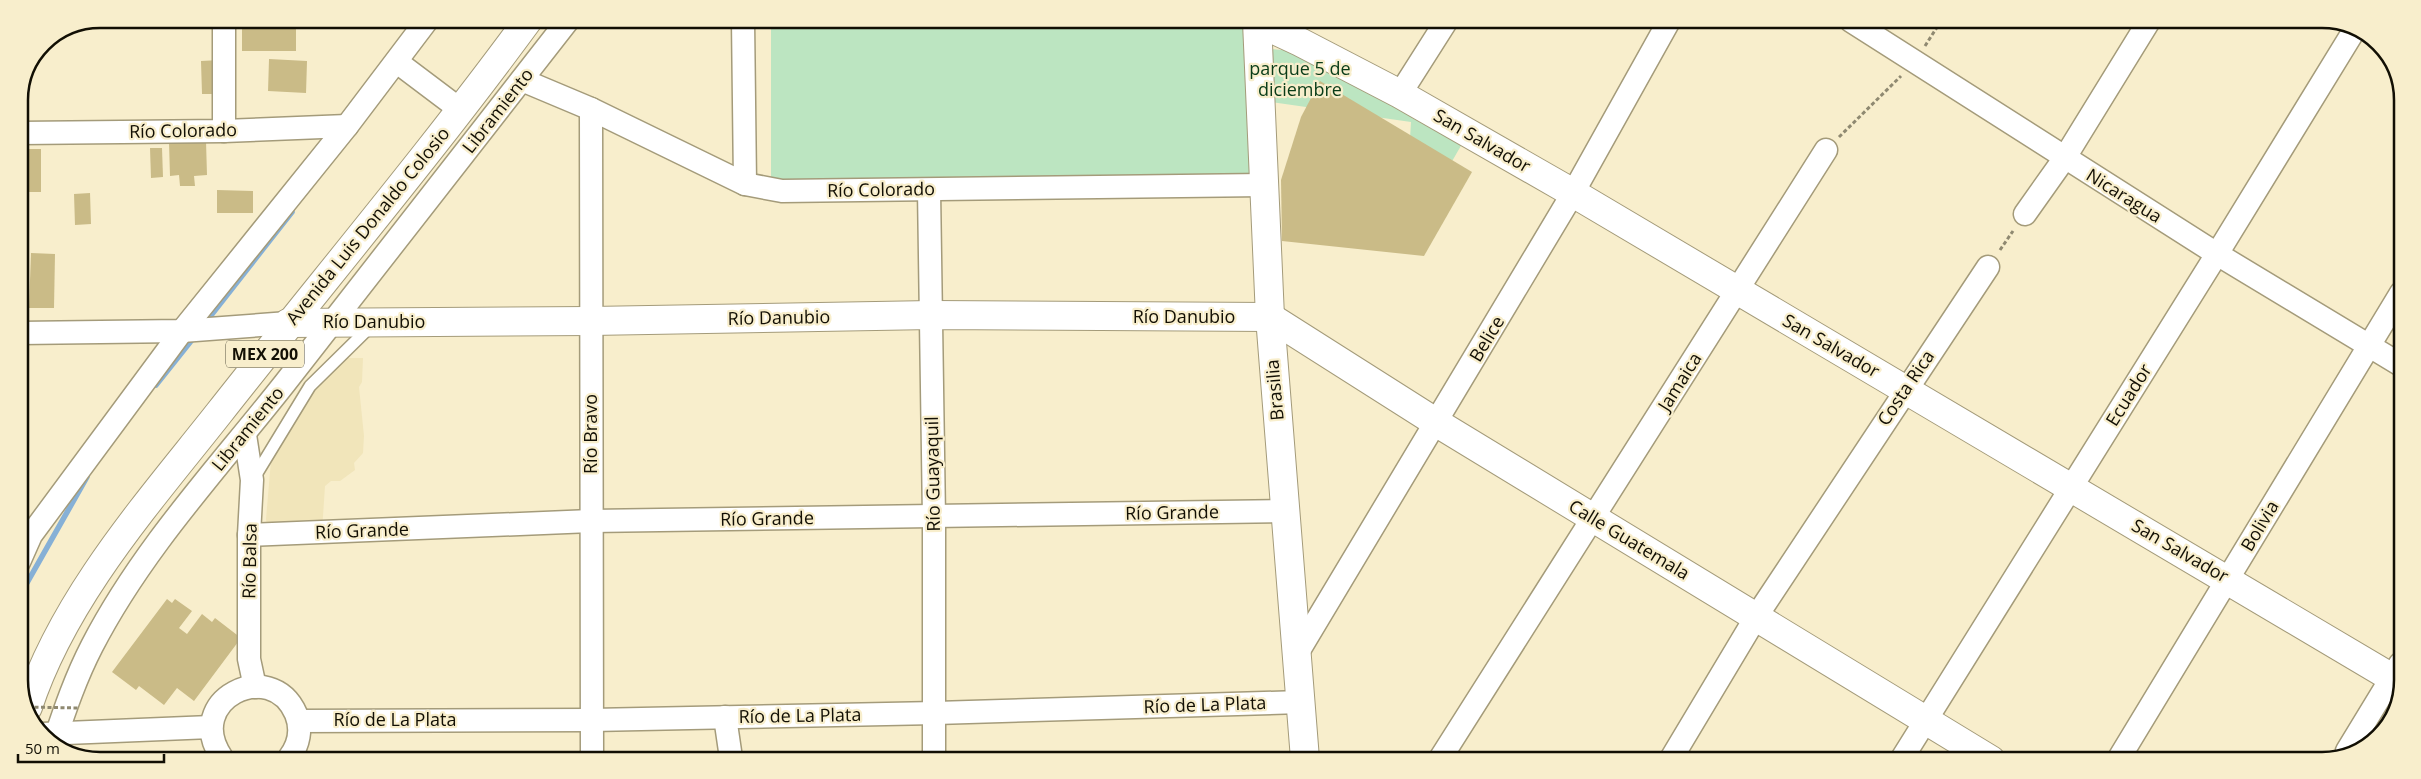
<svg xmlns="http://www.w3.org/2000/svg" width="2421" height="779" viewBox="0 0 2421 779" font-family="'Open Sans',sans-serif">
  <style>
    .built { fill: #f1e5ba }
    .green { fill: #bce5c1 }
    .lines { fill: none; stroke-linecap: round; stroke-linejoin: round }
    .stream { stroke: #86b0d6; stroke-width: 5.5 }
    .building { fill: #cabb87 }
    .lane-casing { stroke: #a49b7a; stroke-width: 14 }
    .street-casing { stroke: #a49b7a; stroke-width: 25 }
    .secondary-casing { stroke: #a49b7a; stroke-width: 30 }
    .primary-casing { stroke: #a49b7a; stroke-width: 30 }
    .path { stroke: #8f8971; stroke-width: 3; stroke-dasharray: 4 2.5; stroke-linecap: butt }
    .lane { stroke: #fff; stroke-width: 11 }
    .street { stroke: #fff; stroke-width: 22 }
    .secondary { stroke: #fff; stroke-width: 28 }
    .primary { stroke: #fff; stroke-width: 28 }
    .path-bridge { stroke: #8f8971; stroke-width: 3; stroke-dasharray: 4 2.5; stroke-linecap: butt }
    .labels { text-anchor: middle; stroke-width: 4.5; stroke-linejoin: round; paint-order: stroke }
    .shield { fill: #f8eecc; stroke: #575240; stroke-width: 1 }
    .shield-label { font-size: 16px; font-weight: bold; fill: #120f04 }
    .park-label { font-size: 18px; fill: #093c18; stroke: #f8eecc }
    .street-label { font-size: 18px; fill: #120f04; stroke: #f8eecc }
    .rim { fill: none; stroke: #120f04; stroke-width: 2.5 }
  </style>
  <rect width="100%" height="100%" fill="#f8eecc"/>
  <path class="built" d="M339 358H363L362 382 359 387 364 436 363 453 354 463 355 470 340 481H331L325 486 322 531 268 533 266 519 272 449 311 389Z"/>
  <g class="green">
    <path d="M771 20H1246L1259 176 771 185Z"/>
    <path d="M1271 49 1305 52 1414 109 1412 118 1462 144 1440 182 1408 172 1411 122 1271 102Z"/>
  </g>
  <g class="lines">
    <g class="stream">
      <path d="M205 323 292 212"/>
      <path d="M156 385 195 336"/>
      <path d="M19 597 87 477"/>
    </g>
  </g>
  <g class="building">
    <rect x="242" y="19" width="54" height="32"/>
    <path d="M269 59 307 61 306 93 268 91Z"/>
    <path d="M220 60 221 94H202L201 61Z"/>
    <path d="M1320 81 1472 172 1424 256 1282 241 1281 180 1301 117Z"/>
    <path d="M206 141 207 175 194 176 195 186H180L179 175 170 176 169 142Z"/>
    <path d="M150 148H162L163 177 151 178Z"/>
    <rect x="19" y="149" width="22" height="43"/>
    <path d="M217 190 253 191V213H217Z"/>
    <path d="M90 193 91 224 75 225 74 194Z"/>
    <path d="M31 253 55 254 54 308H29Z"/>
    <path d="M167 599 172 603 175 599 192 611 179 628 187 634 202 614 212 622 215 618 241 638 194 701 177 688 164 705 139 686 136 690 112 672Z"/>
  </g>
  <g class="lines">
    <defs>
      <path id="lane" d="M254 478 310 386 372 325"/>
      <g id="street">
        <path d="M224 19V131"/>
        <path d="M743 20 745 184"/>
        <path d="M1851 21 2217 254 2401 365"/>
        <path d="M397 62 462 111"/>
        <path d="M522 80 591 109 745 184 782 191 1264 185"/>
        <path d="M1400 94 1447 20"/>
        <path d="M591 109 592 758"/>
        <path d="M19 133 224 131 347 126"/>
        <path d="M929 190 934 518V758"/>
        <path d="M2025 214 2064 159 2149 21"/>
        <path d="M19 333 182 331 288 323"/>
        <path d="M245 435 252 480 249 535V659L255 687"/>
        <path d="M249 535 591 521 1285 511"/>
        <path d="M19 562 31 535 182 331 347 126 428 19"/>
        <path d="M1298 652 1573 193 1669 21"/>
        <path d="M725 717 731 758"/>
        <path d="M299 721 592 720 936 713 1301 702"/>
        <path d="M42 734 211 727"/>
        <path d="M54 742C65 709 76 677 92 646 142 549 218 468 285 383 380 262 475 141 569 19"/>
        <path d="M2347 751 2400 664"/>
        <path d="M222 758C182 700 271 656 296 714 302 729 299 745 289 758"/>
        <path d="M1440 759 1826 150"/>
        <path d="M1671 759 1756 617 1988 267"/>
        <path d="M1901 760 2217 254 2355 29"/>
        <path d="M2118 760 2401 293"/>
      </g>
      <g id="secondary">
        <path d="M288 323 591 321 932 315 1270 317 1437 423 1991 760"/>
        <path d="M1305 759 1270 317 1257 22 1300 42 1400 94 1573 193 2399 682"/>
      </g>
      <path id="primary" d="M28 707C64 597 148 503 219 413 322 282 430 154 529 19"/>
    </defs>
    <use href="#lane" class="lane-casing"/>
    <use href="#street" class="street-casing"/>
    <use href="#secondary" class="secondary-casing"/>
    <use href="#primary" class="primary-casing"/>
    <g class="path">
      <path d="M1925 46 1941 21"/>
      <path d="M1839 137 1901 76"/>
      <path d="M2000 250 2013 231"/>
    </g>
    <use href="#lane" class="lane"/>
    <use href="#street" class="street"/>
    <use href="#secondary" class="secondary"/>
    <use href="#primary" class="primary"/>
    <path class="path-bridge" d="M28 707 78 708"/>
  </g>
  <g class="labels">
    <rect class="shield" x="226" y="340.5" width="78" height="27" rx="4"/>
    <g class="shield-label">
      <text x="265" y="360">MEX 200</text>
    </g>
    <g class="park-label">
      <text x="1300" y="75">parque 5 de<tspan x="1300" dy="21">diciembre</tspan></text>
    </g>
    <g class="street-label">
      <text transform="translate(498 111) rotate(-52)" y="6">Libramiento</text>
      <text transform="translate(183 131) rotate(-1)" y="6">Río Colorado</text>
      <text transform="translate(1482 141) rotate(30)" y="6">San Salvador</text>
      <text transform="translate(881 190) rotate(-1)" y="6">Río Colorado</text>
      <text transform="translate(2124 196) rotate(32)" y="6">Nicaragua</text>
      <text transform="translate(368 226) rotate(-51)" y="6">Avenida Luis Donaldo Colosio</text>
      <text x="1184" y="323">Río Danubio</text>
      <text transform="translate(779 318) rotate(-1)" y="6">Río Danubio</text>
      <text x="374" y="328">Río Danubio</text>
      <text transform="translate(1487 339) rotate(-59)" y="6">Belice</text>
      <text transform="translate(1831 346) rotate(30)" y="6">San Salvador</text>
      <text transform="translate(1680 382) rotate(-58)" y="6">Jamaica</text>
      <text transform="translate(1906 388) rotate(-56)" y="6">Costa Rica</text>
      <text transform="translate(1275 390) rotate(-95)" y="6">Brasilia</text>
      <text transform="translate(2129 395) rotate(-58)" y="6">Ecuador</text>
      <text transform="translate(248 429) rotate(-51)" y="6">Libramiento</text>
      <text transform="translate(591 434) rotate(-90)" y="6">Río Bravo</text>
      <text transform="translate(933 474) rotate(-91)" y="6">Río Guayaquil</text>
      <text transform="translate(1172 513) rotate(-1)" y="6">Río Grande</text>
      <text transform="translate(767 519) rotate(-1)" y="6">Río Grande</text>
      <text transform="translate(2260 526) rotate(-59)" y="6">Bolivia</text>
      <text transform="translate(362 531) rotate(-2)" y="6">Río Grande</text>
      <text transform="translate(1629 540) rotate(31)" y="6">Calle Guatemala</text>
      <text transform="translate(2180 551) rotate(30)" y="6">San Salvador</text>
      <text transform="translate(250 561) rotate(-89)" y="6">Río Balsa</text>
      <text transform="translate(1205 705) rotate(-2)" y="6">Río de La Plata</text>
      <text transform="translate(800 716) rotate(-1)" y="6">Río de La Plata</text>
      <text x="395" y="726">Río de La Plata</text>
    </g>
  </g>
  <path d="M0 0H2421V779H0ZM100 28H2322A72 72 0 0 1 2394 100V680A72 72 0 0 1 2322 752H100A72 72 0 0 1 28 680V100A72 72 0 0 1 100 28Z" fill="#f8eecc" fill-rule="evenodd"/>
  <path class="rim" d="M100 28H2322A72 72 0 0 1 2394 100V680A72 72 0 0 1 2322 752H100A72 72 0 0 1 28 680V100A72 72 0 0 1 100 28Z"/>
  <path d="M18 754v8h146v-8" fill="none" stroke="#120f04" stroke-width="2.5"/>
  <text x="25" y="754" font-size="15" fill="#120f04" stroke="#f8eecc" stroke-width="4" paint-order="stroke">50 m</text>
</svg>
